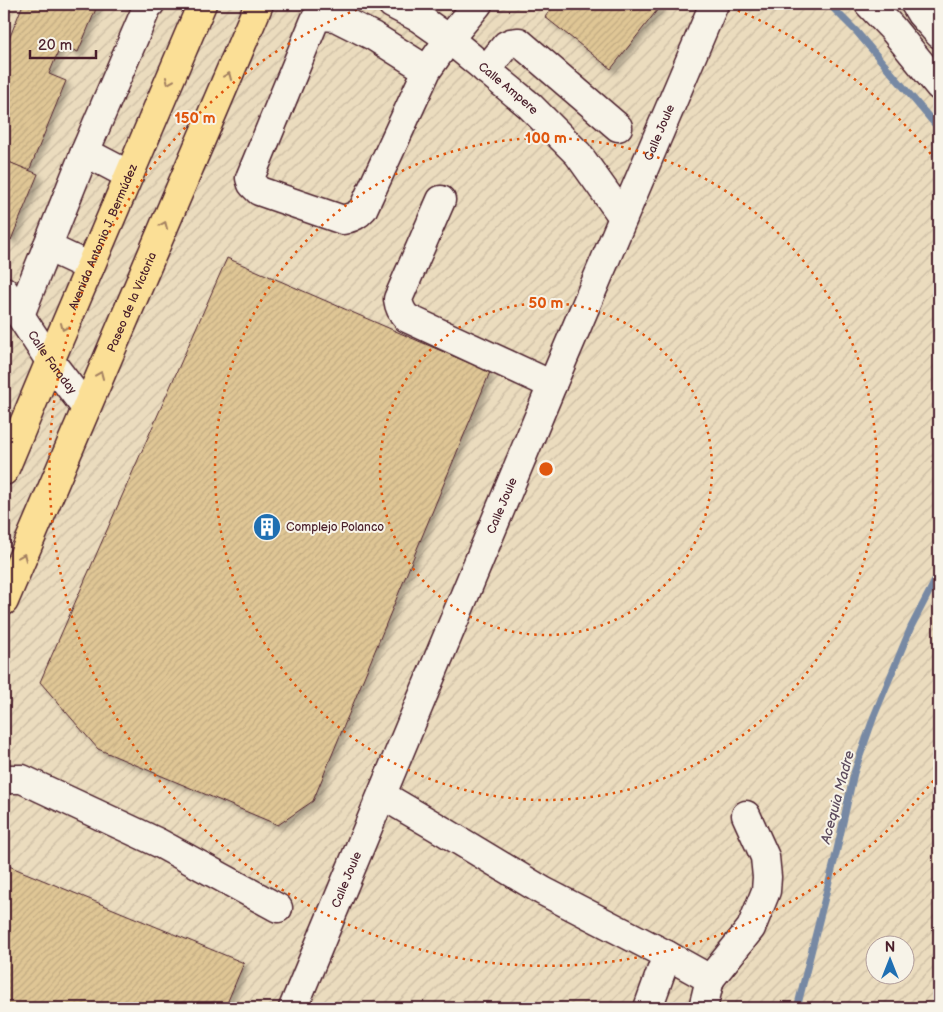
<svg xmlns="http://www.w3.org/2000/svg" width="943" height="1012" viewBox="0 0 943 1012" font-family="'Balsamiq Sans',sans-serif">
  <style>
    .industrial { fill: url(#industrial-furrows); fill-rule: evenodd }
    .lines { fill: none; stroke-linecap: round; stroke-linejoin: round }
    .stream { stroke: #7789a4; stroke-width: 7 }
    .building { fill: url(#building-hatch); stroke: #4a1f2b; filter: url(#shadow) }
    .minor-casing { stroke: #4a1f2b; stroke-width: 31 }
    .major-casing { stroke: #4a1f2b; stroke-width: 31 }
    .minor { stroke: #f7f3e8; stroke-width: 28 }
    .major { stroke: #fbdf96; stroke-width: 28 }
    .oneway { stroke: #a27f60 }
    .ring { fill: none; stroke: #e0560e; stroke-width: 2.5; stroke-dasharray: 2.5 5 }
    .labels { text-anchor: middle; stroke-width: 4; stroke-linejoin: round; paint-order: stroke }
    .street-label { font-size: 12px; fill: #4a1f2b; stroke: #f7f3e8 }
    .poi-label { font-size: 12px; fill: #4a1f2b; stroke: #f7f3e8; text-anchor: start }
    .water-label { font-size: 14px; font-style: italic; fill: #5d4b5e; stroke: #f7f3e8 }
    .centre { fill: #e0560e; stroke: #f7f3e8; stroke-width: 2.5 }
    .ring-label { font-size: 15px; text-anchor: middle; font-weight: bold; fill: #e0560e; stroke: #f7f3e8; stroke-width: 4; stroke-linejoin: round; paint-order: stroke }
  </style>
  <defs>
    <pattern id="industrial-furrows" width="10" height="10" patternUnits="userSpaceOnUse" patternTransform="scale(1.25)"><rect width="10" height="10" fill="#ebdcbe"/><path d="M-1 1l2-2M0 10L10 0M9 11l2-2" fill="none" stroke="#cbbca3"/></pattern>
    <pattern id="building-hatch" width="6" height="6" patternUnits="userSpaceOnUse" patternTransform="scale(1.25)"><rect width="6" height="6" fill="#dfc695"/><path d="M-1 1l2-2M0 6l6-6M5 7l2-2" fill="none" stroke="#c1aa81"/></pattern>
    <filter id="shadow"><feDropShadow dx="4.5" dy="4.5" stdDeviation="2.5" flood-color="#0004"/></filter>
  </defs>
  <rect width="100%" height="100%" fill="#f0e6cf"/>
  <filter id="ink" filterUnits="userSpaceOnUse"><feTurbulence type="fractalNoise" baseFrequency=".02" numOctaves="2"/><feDisplacementMap in="SourceGraphic" scale="10" xChannelSelector="R" yChannelSelector="G"/><feConvolveMatrix kernelMatrix="1 2 1 2 8 2 1 2 1" color-interpolation-filters="sRGB"/></filter>
  <g filter="url(#ink)">
    <path class="industrial" d="M4 4H939V1008H4ZM876 944H906V974H876Z"/>
    <g class="lines">
      <g class="stream">
        <path d="M829 4 856 31 939 129"/>
        <path d="M797 1008 836 854 854 773 874 716 911 627 939 573"/>
      </g>
    </g>
    <g class="building">
      <path d="M23 4H98L78 52 61 45 49 74 66 81 29 171 4 160V37L9 39Z"/>
      <path d="M555 4H662L611 69 545 17Z"/>
      <path d="M4 160 38 174 11 240 4 233Z"/>
      <path d="M227 258 490 372 313 801 278 825 98 749 40 682Z"/>
      <path d="M4 864 244 963 225 1008H4Z"/>
    </g>
    <g class="lines">
      <defs>
        <g id="minor">
          <path id="s1" d="M392 4 419 18 449 39 529 105 578 154 623 217"/>
          <path d="M869 4 892 28 939 86"/>
          <path d="M915 4 921 14 939 34"/>
          <path d="M427 70 363 209C357 216 352 217 343 220L259 191 252 184 250 178 315 20 322 16 335 17 373 36 427 70 449 39 478 4"/>
          <path d="M486 70 506 45 511 43 519 42 618 127"/>
          <path d="M85 152 129 175"/>
          <path d="M441 200 398 299C399 307 401 312 407 318L552 385"/>
          <path d="M47 247 90 267"/>
          <path id="s2" d="M4 291 50 361 86 408"/>
          <path d="M20 315 85 152 148 5 150 4"/>
          <path d="M4 779H22L159 843 278 908"/>
          <path d="M382 795 445 832 543 891 667 955 710 979 703 1008"/>
          <path d="M710 979 751 928 766 891 767 877 765 857 746 815"/>
          <path id="s3" d="M293 1008 552 385 714 4"/>
          <path d="M648 1008 667 955"/>
        </g>
        <g id="major">
          <path id="s4" d="M4 471 50 361 202 4"/>
          <path id="s5" d="M4 601 259 4"/>
        </g>
      </defs>
      <use href="#minor" class="minor-casing"/>
      <use href="#major" class="major-casing"/>
      <use href="#minor" class="minor"/>
      <use href="#major" class="major"/>
    </g>
    <defs><path id="oneway-chevron" d="M-2-3.5L2.5 0L-2 3.5" fill="none" stroke-width="1.6" stroke-linecap="round" stroke-linejoin="round" transform="scale(1.25)"/></defs>
    <g class="oneway">
      <use href="#oneway-chevron" transform="translate(228 76) rotate(-67)"/>
      <use href="#oneway-chevron" transform="translate(169 81) rotate(113)"/>
      <use href="#oneway-chevron" transform="translate(164 225) rotate(-67)"/>
      <use href="#oneway-chevron" transform="translate(64 327) rotate(113)"/>
      <use href="#oneway-chevron" transform="translate(100 375) rotate(-67)"/>
      <use href="#oneway-chevron" transform="translate(23 557) rotate(-67)"/>
    </g>
  </g>
  <g class="ring">
    <circle cx="546" cy="469" r="166"/>
    <circle cx="546" cy="469" r="331"/>
    <path d="M938 775A497 497 0 1 1 368 5M724 5A497 497 0 0 1 938 163"/>
  </g>
  <defs>
    <symbol id="building-disc" viewBox="-11 -11 22 22"><circle r="9.5" fill="#1f6fb2" stroke="#f7f3e8"/><path d="M-4-6H4V6H1V3H-1V6H-4ZM-2.5-4.3h1.7v1.8h-1.7ZM.8-4.3h1.7v1.8H.8ZM-2.5-1h1.7V.8h-1.7ZM.8-1h1.7V.8H.8Z" fill="#fff"/></symbol>
  </defs>
  <g fill-rule="evenodd">
    <use href="#building-disc" x="251" y="511" width="32" height="32"/>
  </g>
  <g class="labels">
    <g class="street-label">
      <text dy="4" stroke="none"><textPath href="#s1" startOffset="144">Calle Ampere</textPath></text>
      <text dy="4" stroke="none"><textPath href="#s3" startOffset="949">Calle Joule</textPath></text>
      <text dy="4" stroke="none"><textPath href="#s4" startOffset="254">Avenida Antonio J. Bermúdez</textPath></text>
      <text dy="4" stroke="none"><textPath href="#s5" startOffset="325">Paseo de la Victoria</textPath></text>
      <text dy="4" stroke="none"><textPath href="#s2" startOffset="86">Calle Faraday</textPath></text>
      <text dy="4" stroke="none"><textPath href="#s3" startOffset="544">Calle Joule</textPath></text>
      <text dy="4" stroke="none"><textPath href="#s3" startOffset="139">Calle Joule</textPath></text>
    </g>
    <g class="poi-label">
      <text x="286" y="531">Complejo Polanco</text>
    </g>
    <g class="water-label">
      <text transform="translate(837 797) rotate(-75)" y="5">Acequia Madre</text>
    </g>
  </g>
  <circle cx="546" cy="469" r="8" class="centre"/>
  <g class="ring-label">
    <text x="195" y="123">150 m</text>
    <text x="546" y="143">100 m</text>
    <text x="546" y="308">50 m</text>
  </g>
  <rect width="943" height="1012" fill="none" stroke="#f7f3e8" stroke-width="20"/>
  <rect x="10" y="10" width="923" height="992" fill="none" stroke="#4a1f2b" stroke-width="2" filter="url(#ink)"/>
  <g transform="translate(890 960)"><circle r="24" fill="#f7f3e8" stroke="#b29e9c"/>
  <path d="M0-4L9 19L0 12L-9 19Z" fill="#1f6fb2"/>
  <text y="-8" font-size="14" font-weight="bold" text-anchor="middle" fill="#4a1f2b">N</text>
  </g>
  <path d="M30 50v8h66v-8" fill="none" stroke="#4a1f2b" stroke-width="2.5"/>
  <text x="38" y="50" font-size="15" fill="#4a1f2b" stroke="#f7f3e8" stroke-width="4" paint-order="stroke">20 m</text>
</svg>
